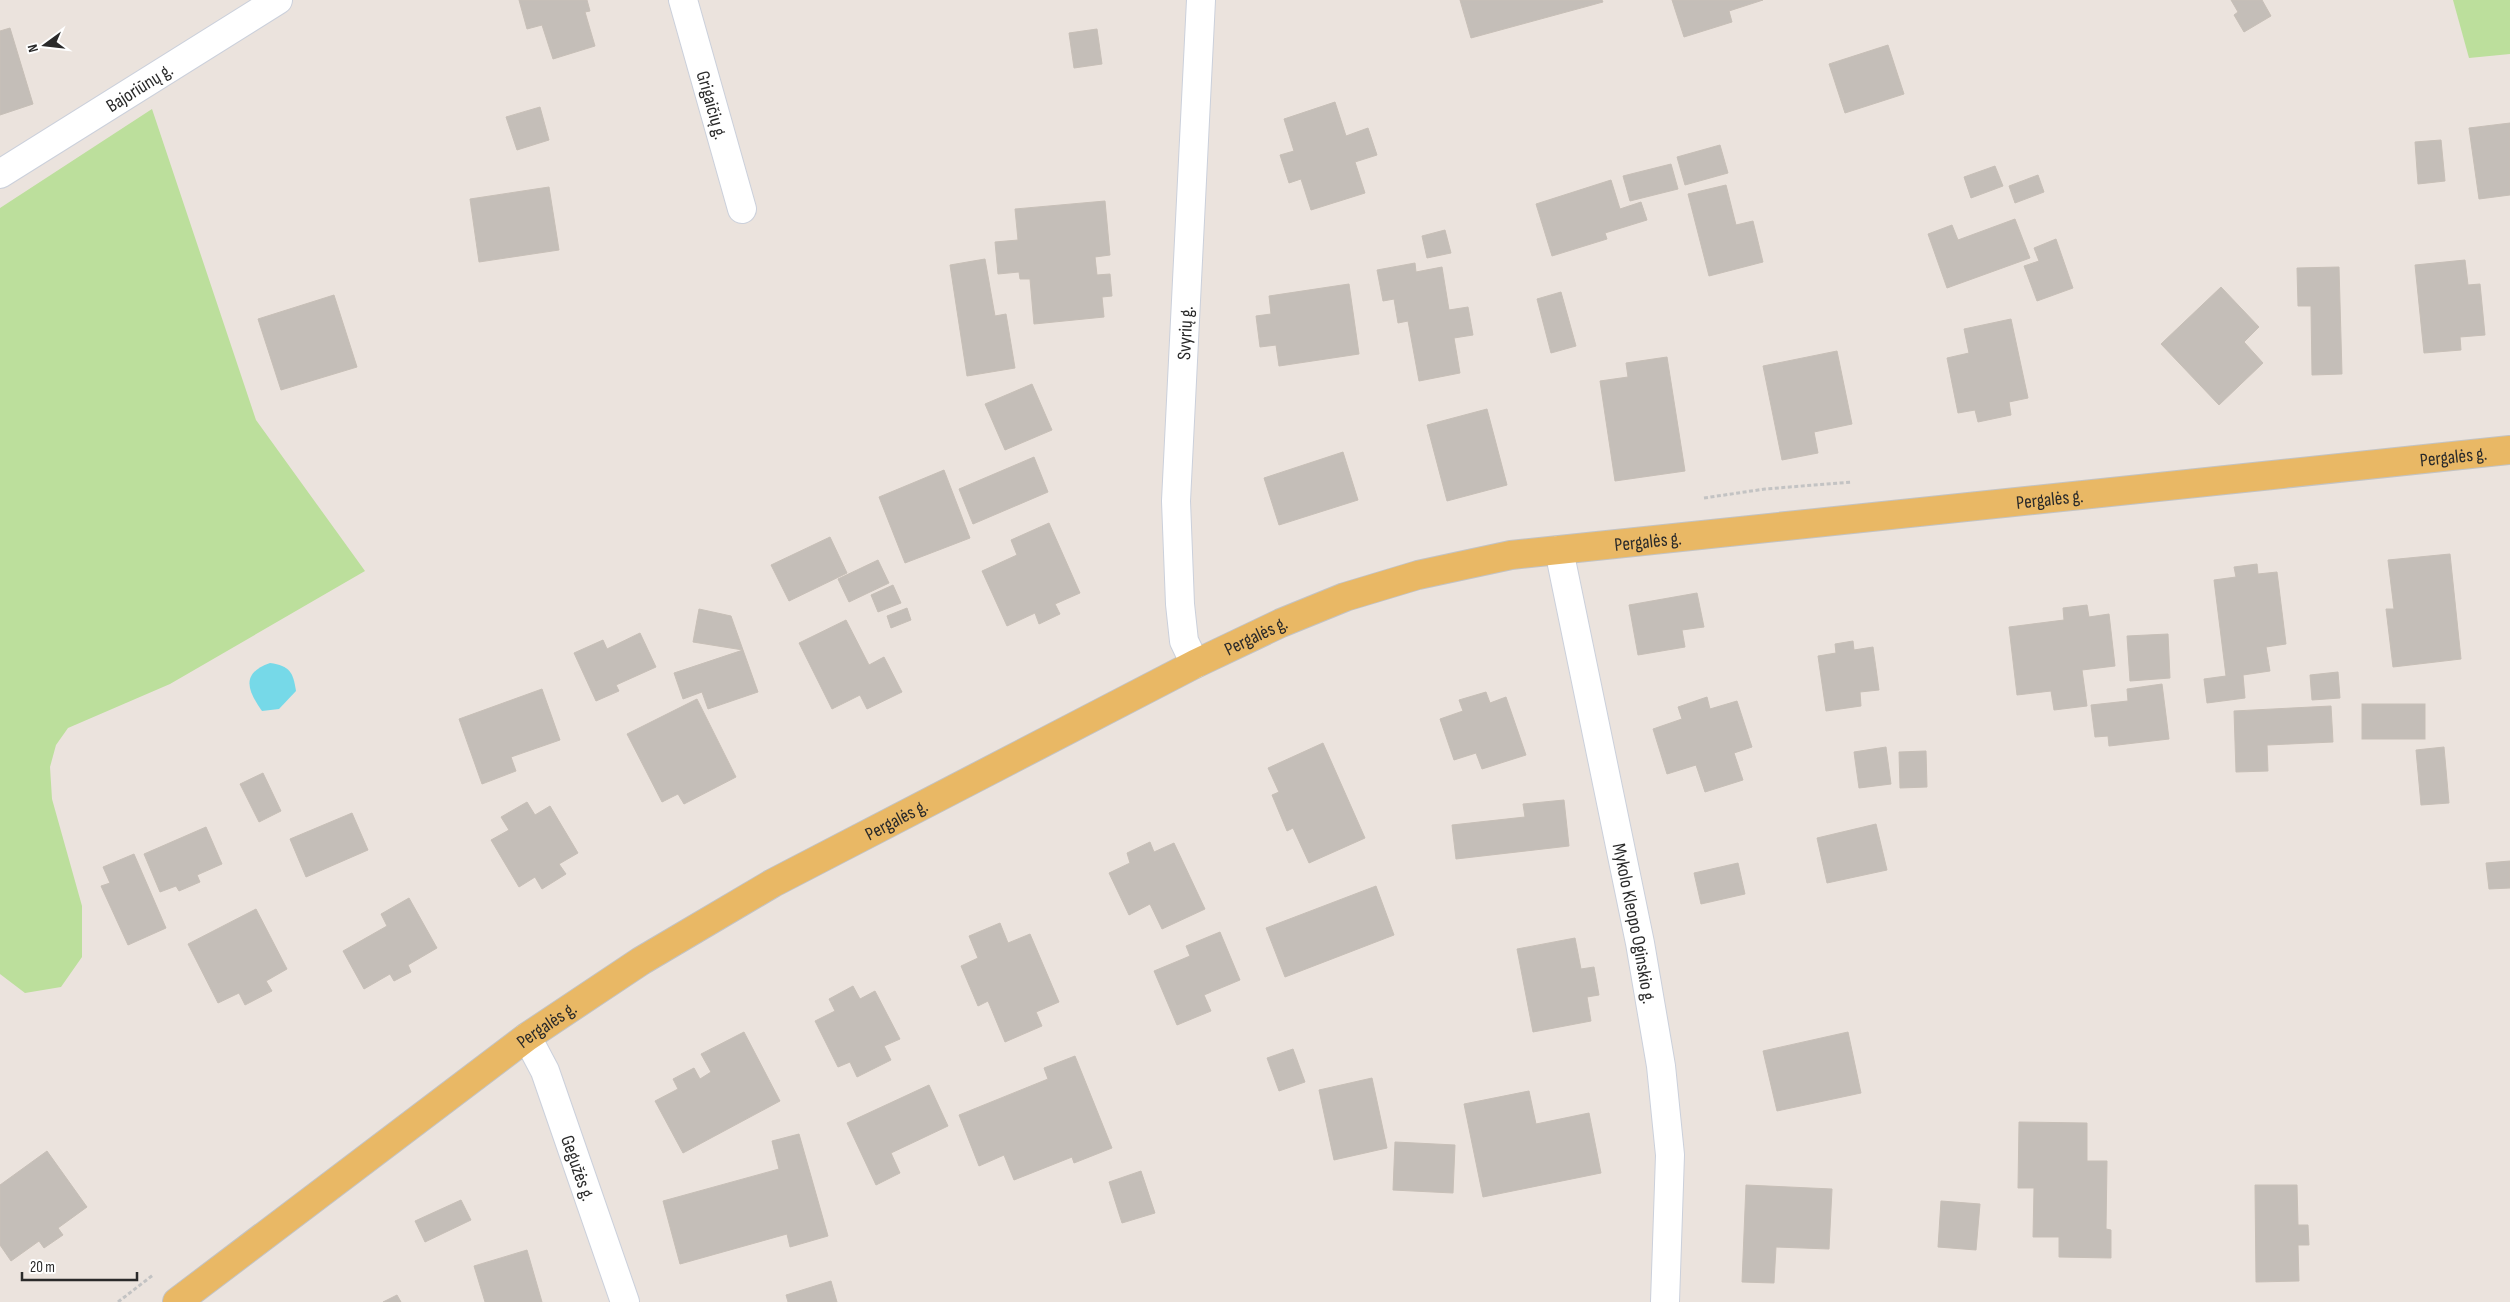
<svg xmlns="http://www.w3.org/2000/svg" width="2510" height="1302" viewBox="0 0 2510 1302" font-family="'Sofia Sans Condensed',sans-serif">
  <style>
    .green { fill: #bcdf9c }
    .water { fill: #76d9e8 }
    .building { fill: #c4beb8; stroke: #c7bfb7 }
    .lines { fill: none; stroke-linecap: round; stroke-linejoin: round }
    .street-casing { stroke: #cbd0db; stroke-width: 30 }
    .primary-casing { stroke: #c3c3c3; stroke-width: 30 }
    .path { stroke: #c3c3c3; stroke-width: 3; stroke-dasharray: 4 2.5; stroke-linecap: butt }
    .street { stroke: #fff; stroke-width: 28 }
    .primary { stroke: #e9b865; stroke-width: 28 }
    .labels { text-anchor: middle; stroke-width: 5; stroke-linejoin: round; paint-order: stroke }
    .street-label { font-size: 19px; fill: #2a2a2a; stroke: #fff }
  </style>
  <rect width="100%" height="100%" fill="#ebe3dd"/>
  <g class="green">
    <path d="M2453 0H2510V54L2469 58Z"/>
    <path d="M152 109 256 420 365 571 170 684 68 728 56 745 50 767 52 799 82 906V957L61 987 25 993 0 974V208Z"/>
  </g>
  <path class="water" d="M270 663C290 666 293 672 296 691L279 709 262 711C247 690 241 673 270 663Z"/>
  <g class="building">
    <path d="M519 0H587L590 11 585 12 595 46 553 59 542 25 527 29Z"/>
    <path d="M1460 0H1602L1603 2 1471 38Z"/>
    <path d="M1672 0H1763L1729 11 1732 22 1684 37Z"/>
    <path d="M2231 0H2262L2271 16 2244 32 2234 15 2238 12Z"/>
    <path d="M10 28 33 104 0 115V31Z"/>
    <path d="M1097 29 1102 64 1074 68 1069 33Z"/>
    <path d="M1888 45 1904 94 1845 113 1829 64Z"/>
    <path d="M1335 102 1346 136 1368 128 1377 155 1355 162 1365 193 1311 210 1301 179 1289 183 1280 155 1294 151 1284 119Z"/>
    <path d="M540 107 549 140 517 150 506 117Z"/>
    <path d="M2510 123V195L2479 199 2469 128Z"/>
    <path d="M2441 140 2445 181 2418 184 2415 142Z"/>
    <path d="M1720 145 1728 173 1685 185 1677 157Z"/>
    <path d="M1671 164 1678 189 1630 201 1623 176Z"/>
    <path d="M1995 166 2003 186 1971 198 1964 177Z"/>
    <path d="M2038 175 2044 192 2015 203 2009 186Z"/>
    <path d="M1611 180 1620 209 1641 202 1647 220 1605 233 1607 239 1552 256 1536 204Z"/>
    <path d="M1726 185 1736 225 1753 221 1763 262 1709 276 1688 194Z"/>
    <path d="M549 187 559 250 479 262 470 199Z"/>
    <path d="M1105 201 1110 255 1095 257 1097 275 1110 274 1112 296 1102 297 1104 317 1034 324 1030 279H1020L1019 272 998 274 995 242 1018 240 1015 209Z"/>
    <path d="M2015 219 2030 258 1947 288 1928 234 1952 225 1958 240Z"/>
    <path d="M1445 230 1451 253 1427 258 1422 236Z"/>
    <path d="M2056 239 2073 288 2037 301 2024 266 2039 261 2034 248Z"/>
    <path d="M985 259 995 316 1006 314 1015 368 967 376 950 265Z"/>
    <path d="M2465 260 2468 285 2480 284 2485 335 2460 337 2461 350 2424 353 2415 265Z"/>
    <path d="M1415 263 1416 272 1442 267 1449 310 1468 307 1473 335 1454 338 1460 373 1419 381 1408 321 1398 323 1394 299 1383 301 1377 270Z"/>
    <path d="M2339 267 2342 374 2312 375 2311 306H2298L2297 268Z"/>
    <path d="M1349 284 1359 354 1279 366 1276 345 1260 347 1256 316 1271 314 1269 296Z"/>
    <path d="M2221 287 2259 327 2244 342 2263 363 2219 405 2161 344Z"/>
    <path d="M1561 292 1576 346 1551 353 1537 299Z"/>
    <path d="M334 295 357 367 281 390 258 319Z"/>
    <path d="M2011 319 2028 398 2009 402 2011 415 1978 422 1975 410 1958 413 1947 358 1969 353 1964 329Z"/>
    <path d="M1837 351 1852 424 1814 432 1818 453 1782 460 1763 366Z"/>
    <path d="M1667 357 1685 471 1615 481 1600 381 1628 377 1626 363Z"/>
    <path d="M1032 384 1052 430 1005 450 985 404Z"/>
    <path d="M1487 409 1507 485 1447 501 1427 425Z"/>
    <path d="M1343 452 1358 500 1279 525 1264 478Z"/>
    <path d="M1034 457 1048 492 973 524 959 489Z"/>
    <path d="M944 470 970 538 905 563 879 497Z"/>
    <path d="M1049 523 1080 593 1055 604 1060 614 1039 624 1035 613 1007 626 982 571 1017 555 1011 540Z"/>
    <path d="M830 537 847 573 789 601 771 565Z"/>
    <path d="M2450 554 2461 659 2393 667 2386 609H2394L2388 560Z"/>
    <path d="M878 560 889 583 849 602 838 579Z"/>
    <path d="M2257 564 2258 574 2277 572 2286 644 2266 647 2270 671 2243 675 2245 698 2207 703 2204 679 2226 676 2214 580 2236 577 2234 567Z"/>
    <path d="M893 585 901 603 878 612 871 595Z"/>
    <path d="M1697 593 1704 627 1682 630 1685 647 1638 655 1629 605Z"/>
    <path d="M2087 605 2089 617 2109 614 2115 666 2082 670 2087 706 2054 710 2051 691 2017 695 2009 627 2064 620 2063 608Z"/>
    <path d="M907 608 911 620 891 628 887 616Z"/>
    <path d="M699 609 731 616 743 650 693 642Z"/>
    <path d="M846 620 869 665 884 657 902 692 867 709 860 695 832 709 799 643Z"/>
    <path d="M640 633 656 667 616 685 619 691 596 701 574 653 603 640 607 649Z"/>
    <path d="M2168 634 2170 678 2130 681 2127 636Z"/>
    <path d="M1853 641 1854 650 1873 647 1879 690 1860 692 1861 706 1826 711 1818 656 1836 653 1835 644Z"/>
    <path d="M743 650 758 692 708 709 702 692 683 699 674 673Z"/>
    <path d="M2338 672 2340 698 2312 700 2310 675Z"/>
    <path d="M2162 684 2169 739 2109 746 2108 736 2095 737 2091 705 2128 701 2127 689Z"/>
    <path d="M542 689 560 740 511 757 516 771 482 784 459 719Z"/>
    <path d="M1486 692 1490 703 1506 697 1526 755 1482 769 1476 753 1454 760 1440 719 1463 711 1459 700Z"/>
    <path d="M1707 697 1710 709 1737 701 1752 747 1734 753 1743 780 1705 792 1696 765 1667 774 1653 729 1682 719 1678 707Z"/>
    <path d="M697 699 736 777 684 804 678 794 662 802 627 734Z"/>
    <rect x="2362" y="704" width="63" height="35"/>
    <path d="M2331 706 2333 742 2267 745 2268 771 2236 772 2234 711Z"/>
    <path d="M1323 743 1365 838 1309 863 1293 828 1287 831 1272 795 1279 792 1268 768Z"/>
    <path d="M1886 747 1891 784 1859 788 1854 752Z"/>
    <path d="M2444 747 2449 803 2421 805 2416 750Z"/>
    <path d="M1926 751 1927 787 1900 788 1899 752Z"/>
    <path d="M263 773 281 811 259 822 240 784Z"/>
    <path d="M1564 800 1569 846 1456 859 1452 825 1525 817 1523 804Z"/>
    <path d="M527 802 535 815 550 806 578 853 559 864 566 874 542 889 535 877 519 887 491 840 509 830 501 817Z"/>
    <path d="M352 813 368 850 306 877 290 839Z"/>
    <path d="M1876 824 1887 870 1827 883 1817 838Z"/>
    <path d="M206 827 222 864 197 875 200 882 179 891 176 886 160 892 144 854Z"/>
    <path d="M1150 842 1154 852 1174 843 1205 909 1162 929 1150 904 1129 915 1109 873 1130 863 1127 853Z"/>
    <path d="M134 854 166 928 128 945 101 886 110 883 103 867Z"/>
    <path d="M2510 861V888L2489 889 2486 863Z"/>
    <path d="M1738 863 1745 894 1701 904 1694 873Z"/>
    <path d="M1376 886 1394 935 1285 977 1266 928Z"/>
    <path d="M409 898 437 948 408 965 411 972 394 981 390 974 364 989 343 951 387 926 381 914Z"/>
    <path d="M256 909 287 969 266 981 272 991 245 1005 239 993 218 1003 188 944Z"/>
    <path d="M1000 923 1008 943 1030 934 1059 1002 1036 1012 1042 1026 1005 1042 988 1001 978 1006 961 966 978 958 969 936Z"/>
    <path d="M1220 932 1240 980 1204 995 1211 1011 1177 1025 1154 971 1190 956 1186 946Z"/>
    <path d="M1575 938 1581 969 1594 967 1599 995 1587 997 1591 1021 1533 1032 1517 949Z"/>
    <path d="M853 986 860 999 875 991 900 1039 884 1046 891 1060 857 1077 850 1062 838 1067 815 1021 835 1011 829 999Z"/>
    <path d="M744 1032 780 1101 683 1153 655 1101 678 1089 673 1079 694 1068 700 1079 711 1072 701 1054Z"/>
    <path d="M1848 1032 1861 1093 1777 1111 1763 1051Z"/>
    <path d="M1293 1049 1305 1082 1279 1091 1267 1058Z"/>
    <path d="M1075 1056 1112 1148 1074 1163 1072 1157 1014 1180 1004 1155 979 1166 959 1115 1048 1079 1044 1068Z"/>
    <path d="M1372 1078 1387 1148 1334 1160 1319 1090Z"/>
    <path d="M929 1085 948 1126 891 1153 900 1173 876 1185 847 1123Z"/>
    <path d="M1529 1091 1536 1124 1589 1113 1601 1173 1483 1197 1464 1104Z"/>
    <path d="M2019 1122 2087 1123V1161H2107L2106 1229 2111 1230V1258L2059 1257V1237H2033L2034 1188H2018Z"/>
    <path d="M799 1134 828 1236 790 1247 787 1234 680 1264 663 1201 779 1169 772 1141Z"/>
    <path d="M1395 1142 1455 1145 1453 1193 1393 1190Z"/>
    <path d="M47 1151 87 1207 58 1228 63 1235 44 1248 39 1241 11 1261 0 1245V1185Z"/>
    <path d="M1141 1171 1155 1213 1122 1223 1109 1182Z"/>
    <path d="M1746 1185 1832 1189 1829 1249 1776 1247 1774 1283 1742 1282Z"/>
    <path d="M2255 1185H2297L2298 1225H2308L2309 1245H2298L2299 1281 2256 1282Z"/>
    <path d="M461 1200 471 1220 425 1242 415 1221Z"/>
    <path d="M1941 1201 1980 1204 1976 1250 1938 1247Z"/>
    <path d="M527 1250 542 1302H485L474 1266Z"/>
    <path d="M831 1281 837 1302H788L786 1295Z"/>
    <path d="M397 1295 401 1302H383Z"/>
  </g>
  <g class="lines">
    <defs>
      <g id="street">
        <path id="s1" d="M683 0 742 209"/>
        <path id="s2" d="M0 174 278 0"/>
        <path id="s3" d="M1559 550 1640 943 1661 1066 1670 1155 1665 1302"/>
        <path id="s4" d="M1195 664 1184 641 1180 604 1176 501 1201 0"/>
        <path id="s5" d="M527 1037 545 1071 625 1302"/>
      </g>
      <g id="primary">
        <path id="s6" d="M177 1302 527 1037 641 961 773 883 1195 664 1281 623 1345 597 1418 575 1511 555 2510 450"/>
      </g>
    </defs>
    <use href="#street" class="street-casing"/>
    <use href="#primary" class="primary-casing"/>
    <g class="path">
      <path d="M1704 498 1765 489 1852 482"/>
      <path d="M118 1302 153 1275"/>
    </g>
    <use href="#street" class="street"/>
    <use href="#primary" class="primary"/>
  </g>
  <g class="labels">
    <g class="street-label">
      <text dy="7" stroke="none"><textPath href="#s2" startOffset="164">Bajoriūnų g.</textPath></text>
      <text dy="7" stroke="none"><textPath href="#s1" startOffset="109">Grigaičių g.</textPath></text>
      <text dy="7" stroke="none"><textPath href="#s4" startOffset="334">Svyrių g.</textPath></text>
      <text dy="7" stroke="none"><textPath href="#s6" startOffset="2488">Pergalės g.</textPath></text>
      <text dy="7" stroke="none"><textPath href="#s6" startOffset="2082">Pergalės g.</textPath></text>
      <text dy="7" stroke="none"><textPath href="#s6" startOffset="1678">Pergalės g.</textPath></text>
      <text dy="7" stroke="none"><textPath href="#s6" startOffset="1272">Pergalės g.</textPath></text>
      <text dy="7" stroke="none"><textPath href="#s6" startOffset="868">Pergalės g.</textPath></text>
      <text dy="7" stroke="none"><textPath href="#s3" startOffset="381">Mykolo Kleopo Oginskio g.</textPath></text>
      <text dy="7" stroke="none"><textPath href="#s6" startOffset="462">Pergalės g.</textPath></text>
      <text dy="7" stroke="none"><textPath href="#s5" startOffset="141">Gegužės g.</textPath></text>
    </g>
  </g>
  <g transform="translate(45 45) rotate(255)" stroke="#ffffff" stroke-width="4" paint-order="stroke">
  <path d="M0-4L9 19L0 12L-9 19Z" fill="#2a2a2a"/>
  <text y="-8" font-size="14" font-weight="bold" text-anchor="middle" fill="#2a2a2a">N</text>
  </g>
  <path d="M22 1272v8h115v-8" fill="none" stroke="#2a2a2a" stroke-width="2.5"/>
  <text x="30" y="1272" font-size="15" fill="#2a2a2a" stroke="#ffffff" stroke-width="4" paint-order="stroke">20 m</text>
</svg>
